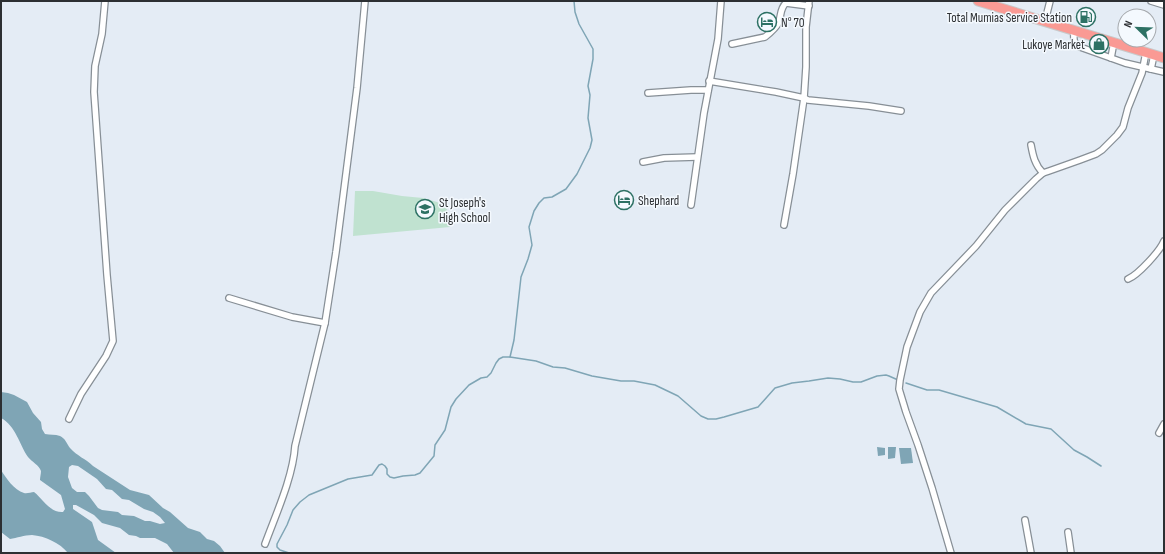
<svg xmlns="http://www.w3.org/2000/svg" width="1165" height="554" viewBox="0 0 1165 554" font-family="'Sofia Sans Condensed',sans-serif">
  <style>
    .green { fill: #c0e2d0 }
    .water { fill: #7fa5b5; fill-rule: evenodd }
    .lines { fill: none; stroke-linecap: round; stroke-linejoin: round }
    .stream { stroke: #7fa5b5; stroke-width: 1.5 }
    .minor-casing { stroke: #878f96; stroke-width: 8 }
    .trunk-casing { stroke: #c8c9ca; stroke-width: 11 }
    .minor { stroke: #fff; stroke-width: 5.5 }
    .trunk { stroke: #fa9a94; stroke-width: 9 }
    .labels { text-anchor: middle; stroke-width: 3; stroke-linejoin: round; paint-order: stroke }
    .poi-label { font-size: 13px; fill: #2c2f32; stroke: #f4f9fe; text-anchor: start }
  </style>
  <rect width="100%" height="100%" fill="#e4ecf5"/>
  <path class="green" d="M355 191H373L402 196 423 198 437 202 447 209 450 227 353 236Z"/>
  <g class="water">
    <path d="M1 392 8 393 14 395 27 402 33 413 41 422 42 429 45 434C50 435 55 434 60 436 65 438 67 444 70 448 77 456 86 459 93 466L130 490 149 495 163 508 170 512 188 528 200 532 207 539 214 541 220 546 225 553H174L167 544 155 538H140L136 536 129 535 120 528 102 523 94 515 76 505H73V509L92 522 98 540 116 553H68C60 543 45 536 32 535 24 535 17 538 10 539L1 532V470C6 478 14 490 24 493 27 494 31 492 34 492 43 499 50 513 63 512L65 509 61 495 40 480C40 477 41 474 41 471 39 465 32 462 28 457 19 444 16 426 1 418ZM72 465 78 466 97 479 106 489 112 490 122 499 129 500 144 509 153 512 160 517 165 523 160 524 150 521H145L134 516 122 515 118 512 102 510 98 508 89 496 85 492H77L72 488 68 477 69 467Z"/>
    <path d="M877 447 885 448V455L878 456Z"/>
    <path d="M888 447H896L895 458 888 459Z"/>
    <path d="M899 448H911L913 463 901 464Z"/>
  </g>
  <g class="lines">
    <g class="stream">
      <path d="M510 357 514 340 521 277 528 259 532 245 529 227 534 211 539 203 544 198 552 197 566 189 577 174 590 148 592 140 588 118 590 95 588 86 593 59V49L579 24 575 12 574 1"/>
      <path d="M906 383 927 390H939L997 407 1026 424 1051 429 1074 450 1087 457 1101 466"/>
      <path d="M289 553 280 550 277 547V544L287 525 293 510 300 502 309 495 348 479 372 475 379 465 382 464 385 466 387 469V474L390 477 394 478 403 476 415 475 420 473 434 456 435 445 445 430 451 407 456 399 469 385 481 378 487 377 491 373 496 363 499 359 503 357H510L536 361 553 367 565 368 592 376 621 381H634L655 385 678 396 701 416 708 419H716L724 417 758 407 775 388 792 383 809 381 828 378 840 379 853 382H861L877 376 886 375 889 376 898 380"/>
    </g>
    <defs>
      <g id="minor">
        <path d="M1151 1 1164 5"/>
        <path d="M1045 21 1050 1"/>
        <path d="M1074 30C1074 38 1072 43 1080 47L1125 63 1164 72"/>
        <path d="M732 44 765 37C770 33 776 28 779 22 781 16 780 8 786 3L809 6"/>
        <path d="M1111 58 1114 42"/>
        <path d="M1151 69 1154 55"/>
        <path d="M709 81 776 92 804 98 806 67V27L809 1"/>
        <path d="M648 93 691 90H708"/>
        <path d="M1031 145C1033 156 1035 165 1043 173"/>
        <path d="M643 162 664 158 697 157"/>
        <path d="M691 205 704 113 718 39 721 1"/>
        <path d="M784 225 793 174 804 98 808 100 869 106 901 111"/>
        <path d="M1128 279C1138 275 1160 251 1164 241"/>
        <path d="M229 298 292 317 325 323"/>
        <path d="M69 419 81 394 106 356 113 341 107 275 94 92 95 66 102 34 105 1"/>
        <path d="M1159 433 1164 424"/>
        <path d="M1025 520 1031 553"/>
        <path d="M1068 532 1071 553"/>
        <path d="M265 544C276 514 293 477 295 446L325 323 336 252 357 88 365 1"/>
        <path d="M951 553 932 488 918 445 906 412 899 389 900 380 907 347 920 312 931 293 976 246 1005 210 1036 179 1043 173 1049 171 1080 160 1096 154 1102 150 1117 135 1123 127 1128 108 1142 73 1146 52"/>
      </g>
      <path id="trunk" d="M978 1 1164 58"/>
    </defs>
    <use href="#minor" class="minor-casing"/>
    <use href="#trunk" class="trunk-casing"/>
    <use href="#minor" class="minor"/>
    <use href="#trunk" class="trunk"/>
  </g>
  <defs>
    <symbol id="fuel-ring" viewBox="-11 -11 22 22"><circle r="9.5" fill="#f4f9fe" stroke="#2d7164" stroke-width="1.5"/><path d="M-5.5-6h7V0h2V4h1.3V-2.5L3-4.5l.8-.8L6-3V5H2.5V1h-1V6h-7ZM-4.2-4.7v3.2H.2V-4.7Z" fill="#2d7164"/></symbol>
    <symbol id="hotel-ring" viewBox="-11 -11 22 22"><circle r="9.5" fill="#f4f9fe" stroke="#2d7164" stroke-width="1.5"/><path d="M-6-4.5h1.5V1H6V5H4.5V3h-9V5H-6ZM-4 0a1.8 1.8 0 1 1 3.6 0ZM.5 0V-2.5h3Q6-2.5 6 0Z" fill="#2d7164"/></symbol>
    <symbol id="shop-ring" viewBox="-11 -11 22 22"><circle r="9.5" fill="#f4f9fe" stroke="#2d7164" stroke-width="1.5"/><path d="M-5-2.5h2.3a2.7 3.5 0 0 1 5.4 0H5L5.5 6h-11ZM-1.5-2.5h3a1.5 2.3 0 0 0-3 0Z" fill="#2d7164"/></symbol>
    <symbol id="school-ring" viewBox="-11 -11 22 22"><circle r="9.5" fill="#f4f9fe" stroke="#2d7164" stroke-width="1.5"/><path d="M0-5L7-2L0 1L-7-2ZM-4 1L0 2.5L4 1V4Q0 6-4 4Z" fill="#2d7164"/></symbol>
  </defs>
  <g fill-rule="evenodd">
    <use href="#fuel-ring" x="1075" y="6" width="22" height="22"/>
    <use href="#hotel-ring" x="756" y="11" width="22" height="22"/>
    <use href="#shop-ring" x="1088" y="33" width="22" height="22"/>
    <use href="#hotel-ring" x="613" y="189" width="22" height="22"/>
    <use href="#school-ring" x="414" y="198" width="22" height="22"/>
  </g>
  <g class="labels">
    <g class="poi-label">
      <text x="1072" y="22" text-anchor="end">Total Mumias Service Station</text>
      <text x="781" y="27">N° 70</text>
      <text x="1085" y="49" text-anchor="end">Lukoye Market</text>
      <text x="638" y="205">Shephard</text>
      <text x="439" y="207">St Joseph's<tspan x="439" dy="15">High School</tspan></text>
    </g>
  </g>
  <rect width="1165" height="554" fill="none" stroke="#2c2f32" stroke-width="4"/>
  <g transform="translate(1137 28) rotate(293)"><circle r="19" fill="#f4f9fe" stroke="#a4a8ac"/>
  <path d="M0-3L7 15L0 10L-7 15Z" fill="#2d7164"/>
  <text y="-6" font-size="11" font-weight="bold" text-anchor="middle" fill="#2c2f32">N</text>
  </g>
</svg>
